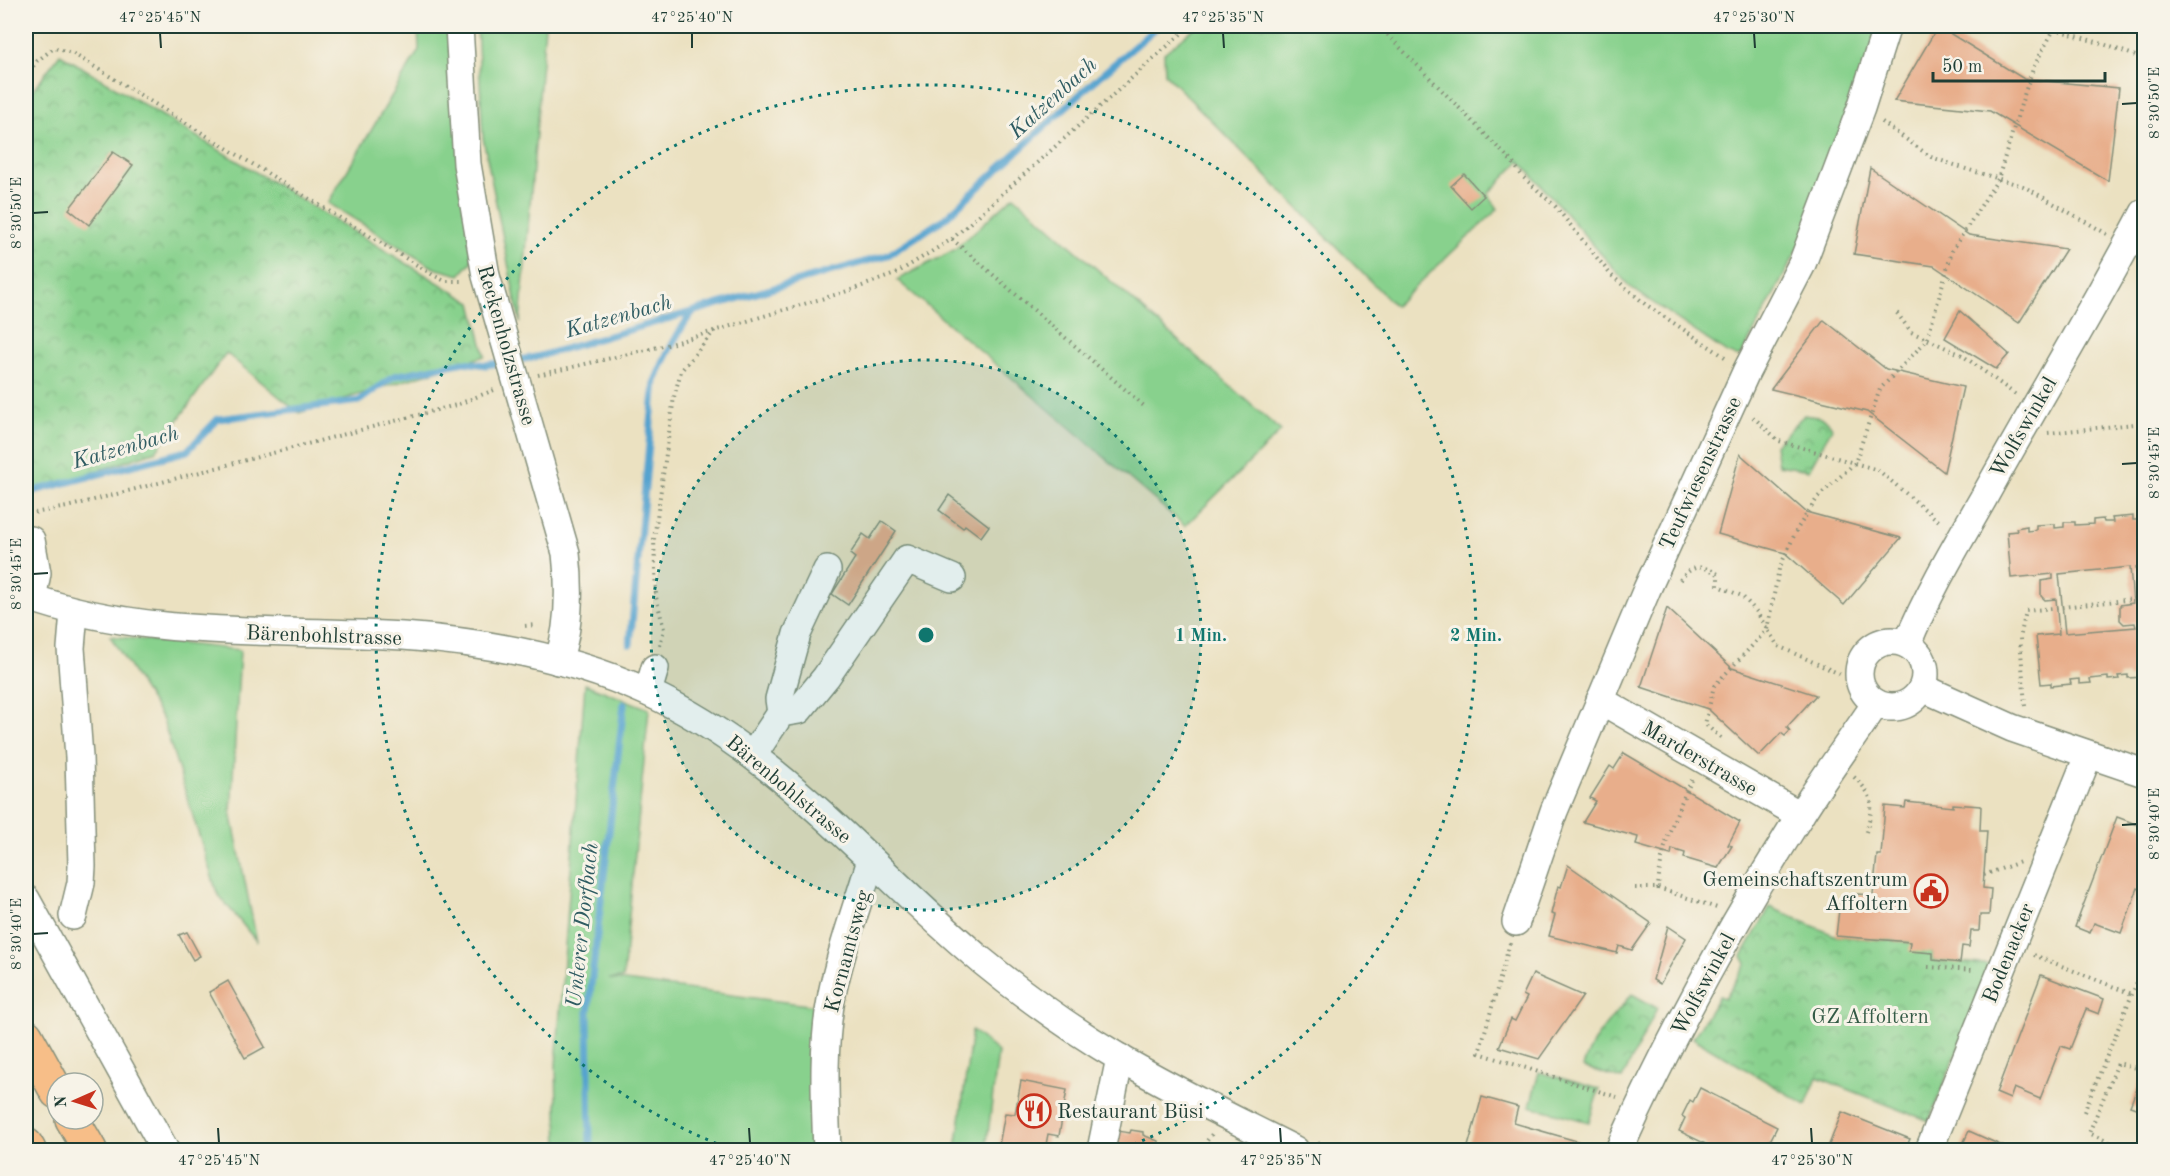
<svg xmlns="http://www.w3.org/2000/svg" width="2170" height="1176" viewBox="0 0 2170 1176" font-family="'Old Standard TT',serif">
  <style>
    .green { fill: #88d18d; stroke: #548760; stroke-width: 1.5 }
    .park { fill: url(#park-crowns); stroke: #548760; stroke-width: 1.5 }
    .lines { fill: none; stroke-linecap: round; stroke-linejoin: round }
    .stream { stroke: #55a3cf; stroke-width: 7 }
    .building { fill: #e8ae8b; fill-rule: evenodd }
    .minor-casing { stroke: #858f7a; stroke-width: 30 }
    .highway-casing { stroke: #858f7a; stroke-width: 36 }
    .path { stroke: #858f7a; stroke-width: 4; stroke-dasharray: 1.5 4.5; stroke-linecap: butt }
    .minor { stroke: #fff; stroke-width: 27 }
    .highway { stroke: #f7be88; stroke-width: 33 }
    .ticks { fill: none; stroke: #1f3d34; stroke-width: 2 }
    .ring { fill: none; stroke: #0f766e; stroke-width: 3; stroke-dasharray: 3 6 }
    .labels { text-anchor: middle; stroke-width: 6; stroke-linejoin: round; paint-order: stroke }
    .street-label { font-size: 21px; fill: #1f3d34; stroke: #f7f3e8 }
    .poi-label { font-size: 21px; fill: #1f3d34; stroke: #f7f3e8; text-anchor: end }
    .park-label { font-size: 21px; fill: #345b46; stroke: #f7f3e8 }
    .water-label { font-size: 22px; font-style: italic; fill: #2f5c62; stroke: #f7f3e8 }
    .centre { fill: #0f766e; stroke: #f7f3e8; stroke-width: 3 }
    .ring-label { font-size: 18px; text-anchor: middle; font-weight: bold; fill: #0f766e; stroke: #f7f3e8; stroke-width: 6; stroke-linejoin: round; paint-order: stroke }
    .neatline { fill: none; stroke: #1f3d34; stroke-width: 2 }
    .ticks-label { font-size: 15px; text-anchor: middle; fill: #1f3d34 }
  </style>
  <defs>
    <pattern id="park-crowns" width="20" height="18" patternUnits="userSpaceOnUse" patternTransform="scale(1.5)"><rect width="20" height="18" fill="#88d18d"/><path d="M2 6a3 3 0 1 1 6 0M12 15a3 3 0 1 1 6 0" fill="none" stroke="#6fab74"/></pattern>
  </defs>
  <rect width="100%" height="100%" fill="#f7f3e8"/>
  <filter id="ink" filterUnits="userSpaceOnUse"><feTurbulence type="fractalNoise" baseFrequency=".0167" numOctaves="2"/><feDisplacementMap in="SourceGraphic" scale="12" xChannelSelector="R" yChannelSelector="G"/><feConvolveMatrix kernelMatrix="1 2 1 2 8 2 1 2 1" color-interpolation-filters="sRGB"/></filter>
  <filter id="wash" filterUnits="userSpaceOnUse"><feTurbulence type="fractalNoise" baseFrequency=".008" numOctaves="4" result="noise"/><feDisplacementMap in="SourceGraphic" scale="24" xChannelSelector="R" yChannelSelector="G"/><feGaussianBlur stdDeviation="1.35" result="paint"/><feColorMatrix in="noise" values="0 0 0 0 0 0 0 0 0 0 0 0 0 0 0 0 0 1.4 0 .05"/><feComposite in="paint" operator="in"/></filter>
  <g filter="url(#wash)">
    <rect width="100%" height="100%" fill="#ebe1c1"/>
    <g class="green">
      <path d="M418 26H448L472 261 460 275 434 268 328 203 419 50Z"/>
      <path d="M477 26H545L520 323 483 138Z"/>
      <path d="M1197 26H1881L1814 219 1741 356H1735L1727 353 1630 287 1520 161 1488 194 1498 209 1395 306 1165 74 1164 53Z"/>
      <path d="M1014 196 1281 431 1185 526 897 280 954 250Z"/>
      <path d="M110 636 240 650 231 812 257 942 217 893 163 720Z"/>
      <path d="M585 684 649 709 623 978 609 979 823 1007 820 1150H558L556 1065Z"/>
      <path d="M972 1030 998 1052 986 1150H956Z"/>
      <path d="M1539 1072 1599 1089 1589 1122 1530 1106Z"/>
    </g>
    <g class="park">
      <path d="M60 54 472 303 485 356 299 413 226 353 156 451 26 495V99Z"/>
      <path d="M1804 415C1815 417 1828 416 1832 428L1809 470 1778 465 1775 445Z"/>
      <path d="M1770 907 1836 936 1910 942 1933 953V960L1992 965 1929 1121 1817 1077 1806 1105 1693 1038 1719 996 1725 998 1746 964 1742 956Z"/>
      <path d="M1632 994 1657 1008 1622 1079 1583 1067C1591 1038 1613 1017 1632 994Z"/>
    </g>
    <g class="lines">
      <g class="stream">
        <path d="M518 360 536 357 888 255 944 219 1091 84 1158 26"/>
        <path d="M26 493 187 451 218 419 359 401 394 376 464 362 486 365 504 362"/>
        <path d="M630 644 655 381C665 357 676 334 692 313"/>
        <path d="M590 1150 588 1012 624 704"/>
      </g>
    </g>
    <g id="blocks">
      <g class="building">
        <path d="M1938 26 2024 79 2119 88 2108 181 1990 111 1894 101Z"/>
        <path d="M113 152 133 165 89 225 69 209Z"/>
        <path d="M1870 168 1969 235 2066 249 2019 323 1934 266 1854 254Z"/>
        <path d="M1464 174 1484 196 1471 208 1451 186Z"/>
        <path d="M1960 311 2009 354 1996 369 1945 338Z"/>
        <path d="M1824 320 1886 369 1963 387 1944 472 1867 412 1771 389Z"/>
        <path d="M1740 454 1806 512 1901 538 1844 605 1785 553 1718 534Z"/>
        <path d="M949 495 989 526 981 537 965 525 963 528 939 510Z"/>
        <path d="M2140 515H2144V566L2136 567 2141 627H2144V677L2128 678V675L2118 676 2119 679 2108 680V677L2090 679 2091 683 2079 684V679L2070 680 2071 684 2051 686V683L2041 684 2036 636 2059 634 2056 599 2045 600 2041 596V581L2053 579V574L2011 578 2007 532 2017 531 2016 528 2027 526V531L2036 530V525L2055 524V528L2064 527V522H2075V525L2093 524V520L2103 519 2104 522H2113L2112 518 2133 516V520H2140ZM2130 567 2133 603 2120 605V620L2124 624 2135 623 2136 627 2065 633 2059 574Z"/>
        <path d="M882 521 896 531 848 605 832 594 855 558 850 554 863 534 870 539Z"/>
        <path d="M1667 608 1732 668 1816 695 1787 727 1790 731 1785 736 1781 733 1759 756 1708 709 1641 687Z"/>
        <path d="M1624 753 1740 822 1728 845 1732 846 1718 868 1684 858 1685 853 1672 849 1671 855 1636 845 1638 837 1583 822 1596 801 1590 798 1610 766 1614 769Z"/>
        <path d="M1906 802 1953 807V804L1981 806 1980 831H1987L1983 888 1991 889 1989 915H1980L1979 931H1971L1969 947 1962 946 1960 963 1933 960V953L1909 951 1910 942 1836 936 1840 901 1856 902 1857 894 1873 895 1877 855H1881L1885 806 1905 808Z"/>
        <path d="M2117 817 2144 827V891L2138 888 2121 933 2094 923 2090 933 2075 927Z"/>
        <path d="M1568 865 1651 923 1632 950 1619 946 1617 953 1549 936 1555 915 1551 914 1558 886 1561 887Z"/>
        <path d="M1668 926 1686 938 1660 984 1653 980Z"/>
        <path d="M187 932 200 956 193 960 179 935Z"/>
        <path d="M1533 974 1583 996 1539 1059 1499 1047 1511 1019 1515 1021 1527 997 1523 995Z"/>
        <path d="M2041 975 2104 999 2099 1014 2086 1009 2070 1049 2061 1046 2040 1099 2014 1088 2010 1099 1996 1093Z"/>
        <path d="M228 981 265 1047 245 1058 209 992Z"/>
        <path d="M2141 1078 2144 1080V1111L2130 1106Z"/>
        <path d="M1021 1081 1067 1090 1059 1136 1048 1134 1045 1150H1032L999 1145 1005 1113 1015 1114Z"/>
        <path d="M1700 1088 1777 1127 1770 1141 1774 1143 1770 1150H1703L1706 1144 1679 1131 1685 1118 1682 1116 1690 1100 1693 1102Z"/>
        <path d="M1482 1097 1518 1107 1514 1123 1580 1142 1576 1150H1467Z"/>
        <path d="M1842 1112 1910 1139 1905 1150H1827Z"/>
        <path d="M1111 1130 1130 1133 1131 1130 1143 1132V1135L1158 1141 1160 1150H1108Z"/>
        <path d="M1969 1131 2007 1148 2005 1150H1960Z"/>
      </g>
    </g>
  </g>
  <g filter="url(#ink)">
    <use href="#blocks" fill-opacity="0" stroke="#858f7a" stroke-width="1.5"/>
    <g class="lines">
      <defs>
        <g id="minor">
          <path d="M459 26 467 164 486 276 566 553C570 588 570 627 558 661"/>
          <path d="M31 540 37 573 32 599"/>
          <path d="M26 596C148 640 276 628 403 636 486 642 571 657 647 692 781 753 871 869 982 961 1026 997 1074 1031 1123 1060 1179 1093 1238 1121 1295 1150"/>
          <circle cx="1892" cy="674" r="33"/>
          <path d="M1907 644C1928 593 1956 546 1983 499 2036 403 2093 310 2144 213"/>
          <path d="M1923 688 2012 728 2144 773"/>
          <path d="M648 692 655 668"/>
          <path d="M1600 700 1800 815"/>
          <path d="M781 713 779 699 797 634 827 570"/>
          <path d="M753 755 781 713 799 710 826 677 907 559 952 578"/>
          <path d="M26 899 165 1150"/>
          <path d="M73 916 81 883 82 866 79 757 71 648 74 612"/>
          <path d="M1516 922 1554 811 1647 589 1746 372 1802 264 1861 108 1887 26"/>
          <path d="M827 1150C825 1098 822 1045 832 994 841 949 858 904 871 860"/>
          <path d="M1101 1150 1120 1058"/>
          <path d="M1619 1150C1671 1035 1732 924 1799 817 1823 778 1851 741 1876 703"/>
          <path d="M1929 1150 2088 756"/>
        </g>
        <g id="highway">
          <path d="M26 1036 57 1092"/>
          <path d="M72 1119 90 1150"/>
          <path d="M26 1145 29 1150"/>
        </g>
      </defs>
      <use href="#minor" class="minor-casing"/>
      <use href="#highway" class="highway-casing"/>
      <g class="path">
        <path d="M1379 26 1513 163 1523 177 1555 206 1611 275 1645 304 1728 359"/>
        <path d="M2054 29 2103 44 2144 59"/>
        <path d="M26 76 37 61 54 48 72 53 433 275 445 281H462"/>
        <path d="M1882 122 1931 157 1966 169 2023 186 2107 234"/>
        <path d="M952 239 1144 406"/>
        <path d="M1897 313 1911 332 1962 355 2016 395"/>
        <path d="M538 375 667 345 851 290 895 274 952 239 1190 26"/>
        <path d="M1753 417 1779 441 1878 470 1940 522"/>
        <path d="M2048 433 2144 423"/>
        <path d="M29 514 67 507 456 405 494 390"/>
        <path d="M1680 580C1692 565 1701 564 1718 574V586L1742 596 1756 611 1778 646 1842 675"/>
        <path d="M525 626 536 625"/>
        <path d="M660 646 664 629 656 597 654 539 674 397 681 371 715 330"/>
        <path d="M2025 706 2020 638 2026 611 2144 598"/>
        <path d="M1721 738 1705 724 1714 686 1767 630 1779 569 1797 529 1818 497 1855 463 1880 389 1927 340 1952 251 1998 179 2023 98 2034 66 2056 26"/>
        <path d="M1854 777C1875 797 1874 804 1866 832"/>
        <path d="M1692 780C1675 814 1660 850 1658 888L1717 908"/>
        <path d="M1984 875 2020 862"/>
        <path d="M1635 888H1658"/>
        <path d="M1510 943 1479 1053 1617 1097"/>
        <path d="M2034 955 2132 994"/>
        <path d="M1928 967 1975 970"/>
        <path d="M2084 1112 2144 965"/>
        <path d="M1318 1143 1332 1150"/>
        <path d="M1200 1150 1212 1134"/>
        <path d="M2126 1150 2089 1133 2118 1063 2139 1069 2144 1056"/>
      </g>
      <use href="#minor" class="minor"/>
      <use href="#highway" class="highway"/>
    </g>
  </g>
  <path class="ticks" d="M160 33 161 48M692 33V48M1223 33 1224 48M1754 33 1755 48M2122 104 2137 103M33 213 48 212M2122 464 2137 463M33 574 48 573M2122 825 2137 824M33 934 48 933M218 1128 219 1143M749 1128 750 1143M1280 1128 1281 1143M1811 1128 1812 1143"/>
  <circle cx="926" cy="635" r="275" fill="#0f766e" fill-opacity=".12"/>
  <g class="ring">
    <circle cx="926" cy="635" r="275"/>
    <path d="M733 1150A550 550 0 1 1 1119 1150"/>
  </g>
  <defs>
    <symbol id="civic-ring" viewBox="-11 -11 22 22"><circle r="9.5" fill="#f7f3e8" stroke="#c8321e" stroke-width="1.5"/><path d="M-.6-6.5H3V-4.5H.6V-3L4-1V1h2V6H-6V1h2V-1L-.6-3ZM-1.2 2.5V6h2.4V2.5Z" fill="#c8321e"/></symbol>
    <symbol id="restaurant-ring" viewBox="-11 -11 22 22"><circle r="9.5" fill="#f7f3e8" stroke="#c8321e" stroke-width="1.5"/><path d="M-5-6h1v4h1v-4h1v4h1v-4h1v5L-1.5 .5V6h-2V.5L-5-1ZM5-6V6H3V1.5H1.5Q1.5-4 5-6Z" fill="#c8321e"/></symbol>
  </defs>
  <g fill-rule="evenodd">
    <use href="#civic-ring" x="1912" y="872" width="38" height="38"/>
    <use href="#restaurant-ring" x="1015" y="1092" width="38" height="38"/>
  </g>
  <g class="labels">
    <g class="street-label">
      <text transform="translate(507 345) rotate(74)" y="7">Reckenholzstrasse</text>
      <text transform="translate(2023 427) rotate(-60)" y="7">Wolfswinkel</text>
      <text transform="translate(1700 473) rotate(-65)" y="7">Teufwiesenstrasse</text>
      <text transform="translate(324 635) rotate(2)" y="7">Bärenbohlstrasse</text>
      <text transform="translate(1700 758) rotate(30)" y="7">Marderstrasse</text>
      <text transform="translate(789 789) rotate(40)" y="7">Bärenbohlstrasse</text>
      <text transform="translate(847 951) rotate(-75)" y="7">Kornamtsweg</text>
      <text transform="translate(2008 953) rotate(-68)" y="7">Bodenacker</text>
      <text transform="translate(1703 984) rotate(-62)" y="7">Wolfswinkel</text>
    </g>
    <g class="poi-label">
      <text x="1908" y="886">Gemeinschaftszentrum<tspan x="1908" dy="24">Affoltern</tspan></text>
      <text x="1057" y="1118" text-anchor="start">Restaurant Büsi</text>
    </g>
    <g class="park-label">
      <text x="1870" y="1023">GZ Affoltern</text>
    </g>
    <g class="water-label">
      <text transform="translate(1052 97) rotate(-42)" y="8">Katzenbach</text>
      <text transform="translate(618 315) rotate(-16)" y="8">Katzenbach</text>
      <text transform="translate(125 446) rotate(-16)" y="8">Katzenbach</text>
      <text transform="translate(581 925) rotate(-84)" y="8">Unterer Dorfbach</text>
    </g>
  </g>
  <circle cx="926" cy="635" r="9" class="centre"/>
  <g class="ring-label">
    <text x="1201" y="641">1 Min.</text>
    <text x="1476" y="641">2 Min.</text>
  </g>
  <rect width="2170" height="1176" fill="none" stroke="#f7f3e8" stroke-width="66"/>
  <g transform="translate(75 1101) rotate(267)"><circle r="28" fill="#f7f3e8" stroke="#a1aaa0" stroke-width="1.5"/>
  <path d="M0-4.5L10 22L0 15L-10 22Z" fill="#c8321e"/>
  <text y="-9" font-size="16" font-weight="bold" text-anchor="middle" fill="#1f3d34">N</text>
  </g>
  <path d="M1933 72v9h172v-9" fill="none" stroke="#1f3d34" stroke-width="3"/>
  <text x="1942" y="72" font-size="18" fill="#1f3d34" stroke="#f7f3e8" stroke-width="4.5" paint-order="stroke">50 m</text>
  <rect x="33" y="33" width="2104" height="1110" class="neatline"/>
  <g class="ticks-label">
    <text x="160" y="22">47°25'45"N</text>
    <text x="692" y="22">47°25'40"N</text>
    <text x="1223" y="22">47°25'35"N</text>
    <text x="1754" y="22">47°25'30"N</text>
    <text transform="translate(2154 103) rotate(-90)" y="5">8°30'50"E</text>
    <text transform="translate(16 213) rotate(-90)" y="5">8°30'50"E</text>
    <text transform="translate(2154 463) rotate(-90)" y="5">8°30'45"E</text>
    <text transform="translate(16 574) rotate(-90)" y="5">8°30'45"E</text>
    <text transform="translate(2154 824) rotate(-90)" y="5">8°30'40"E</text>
    <text transform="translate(16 934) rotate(-90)" y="5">8°30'40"E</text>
    <text x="219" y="1165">47°25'45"N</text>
    <text x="750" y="1165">47°25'40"N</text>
    <text x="1281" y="1165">47°25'35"N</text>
    <text x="1812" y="1165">47°25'30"N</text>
  </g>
</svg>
